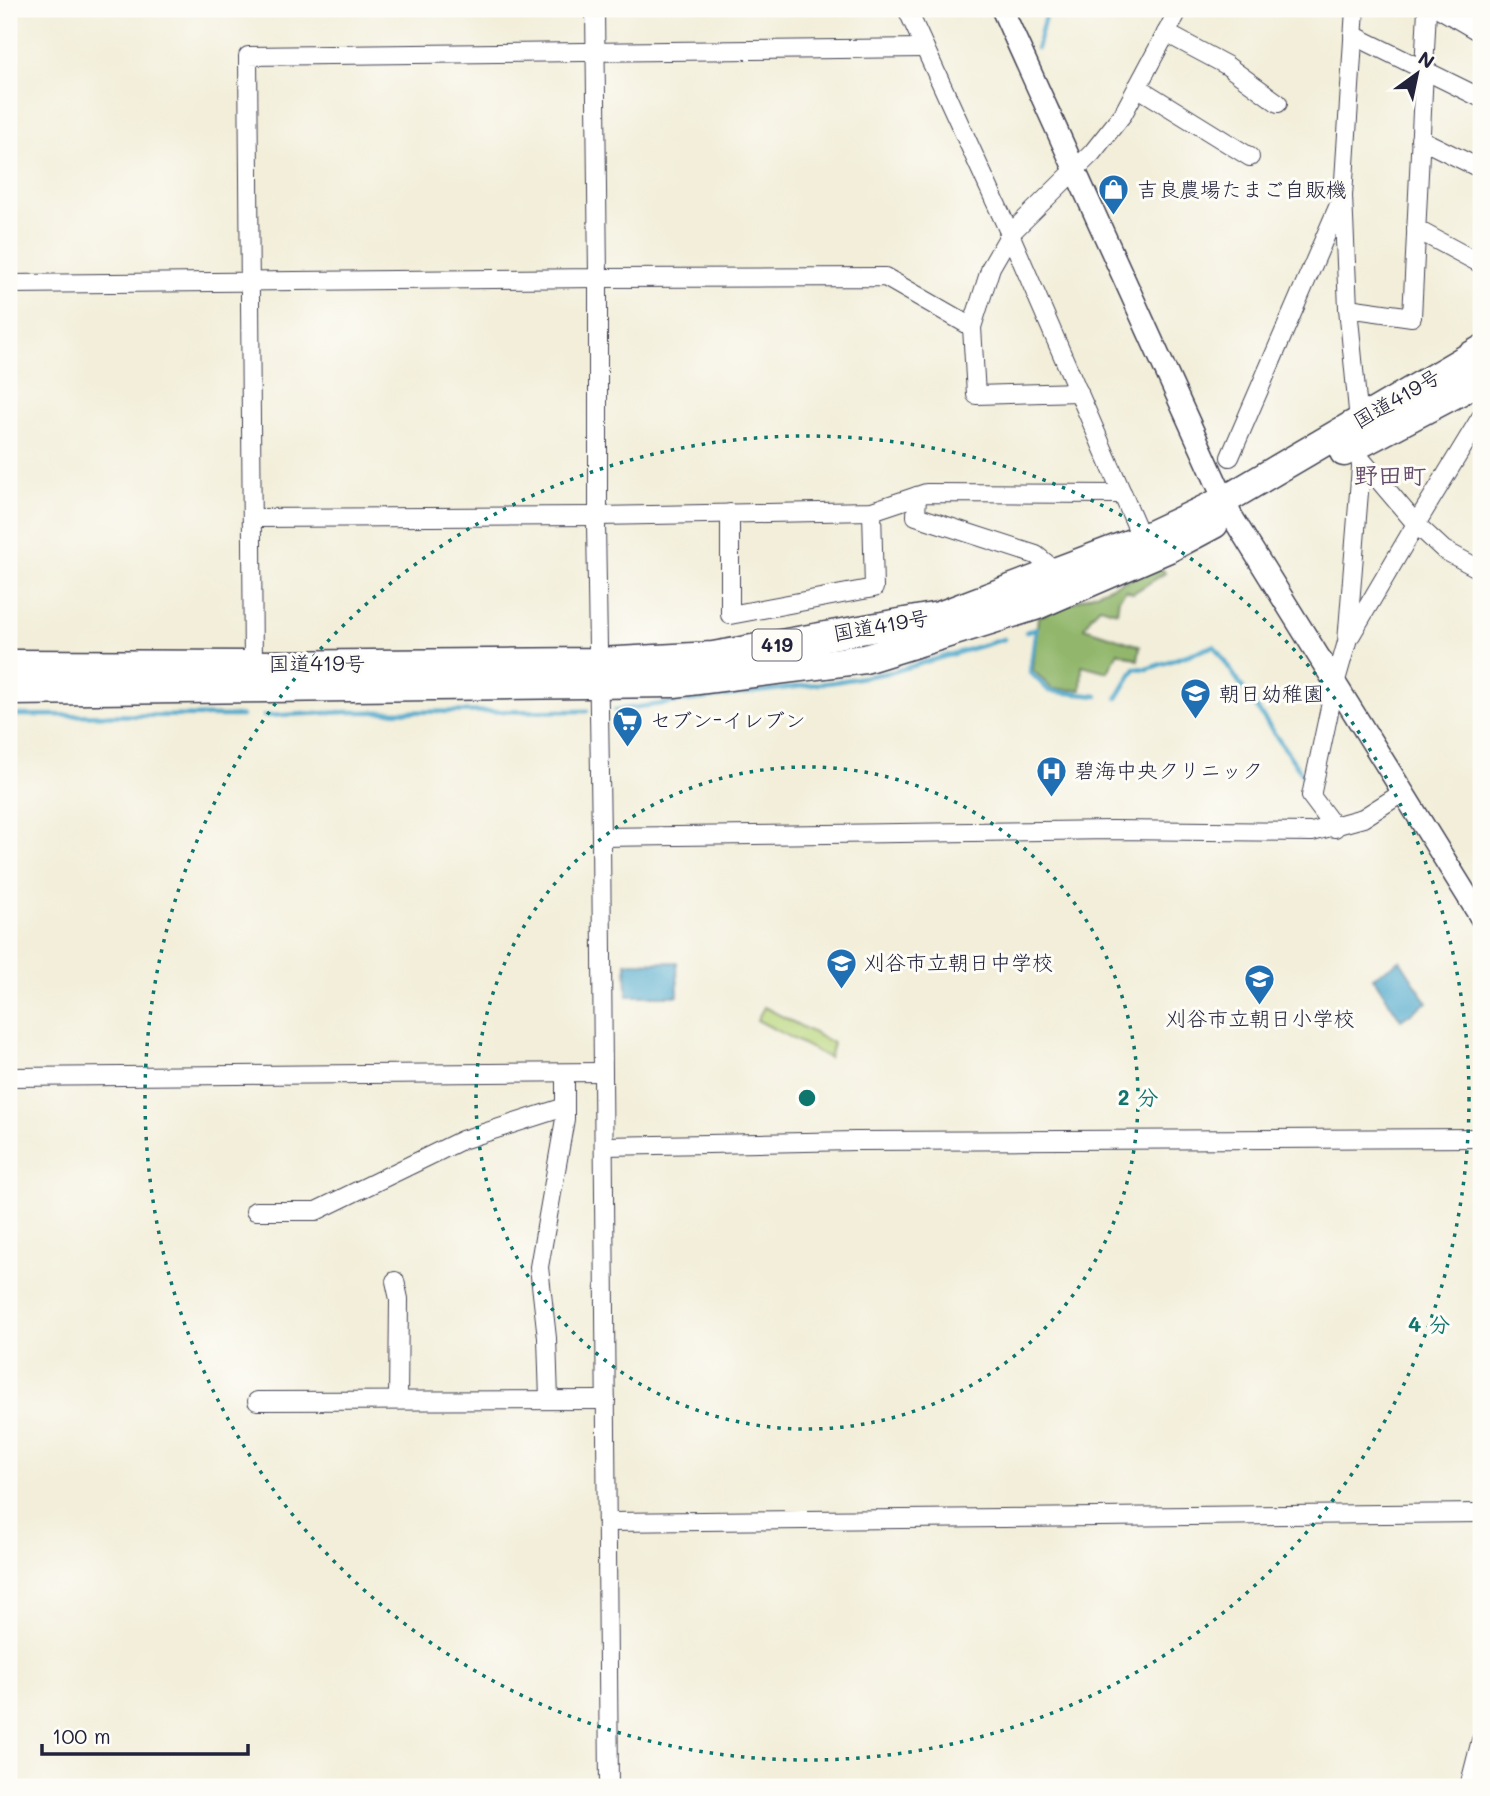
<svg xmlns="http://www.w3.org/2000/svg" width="1490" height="1796" viewBox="0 0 1490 1796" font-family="Mali,'Klee One',sans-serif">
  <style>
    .green { fill: #b9d67d; stroke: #6e7c5c; stroke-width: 2 }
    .forest { fill: #92b76c; stroke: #5a6c54; stroke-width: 2 }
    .water { fill: #4da8cb; stroke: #386583; stroke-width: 2 }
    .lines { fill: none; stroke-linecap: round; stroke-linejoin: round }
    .stream { stroke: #4da8cb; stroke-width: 4.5 }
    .minor-casing { stroke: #414153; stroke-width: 20 }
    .tertiary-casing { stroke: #414153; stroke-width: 24 }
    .trunk-casing { stroke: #414153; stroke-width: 31 }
    .minor { stroke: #fff; stroke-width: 18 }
    .tertiary { stroke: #fff; stroke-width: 21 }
    .trunk { stroke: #fff; stroke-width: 28 }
    .ring { fill: none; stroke: #0f766e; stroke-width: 3.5; stroke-dasharray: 3.5 7 }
    .labels { text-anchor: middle; stroke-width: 6; stroke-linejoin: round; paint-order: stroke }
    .shield { fill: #fdfcf7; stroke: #646373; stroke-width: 2 }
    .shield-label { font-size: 19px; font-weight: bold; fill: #22223b }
    .poi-label { font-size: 21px; fill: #22223b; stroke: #fdfcf7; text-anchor: start }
    .street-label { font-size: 21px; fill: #22223b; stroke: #fdfcf7 }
    .quarter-label { font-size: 24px; font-weight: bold; fill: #664d6c; stroke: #fdfcf7 }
    .centre { fill: #0f766e; stroke: #fdfcf7; stroke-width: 3.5 }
    .ring-label { font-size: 21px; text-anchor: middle; font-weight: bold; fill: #0f766e; stroke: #fdfcf7; stroke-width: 6; stroke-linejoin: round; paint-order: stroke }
  </style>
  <rect width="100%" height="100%" fill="#fdfcf7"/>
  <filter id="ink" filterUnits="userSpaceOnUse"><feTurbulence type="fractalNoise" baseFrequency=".0143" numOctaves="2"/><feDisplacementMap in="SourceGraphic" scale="14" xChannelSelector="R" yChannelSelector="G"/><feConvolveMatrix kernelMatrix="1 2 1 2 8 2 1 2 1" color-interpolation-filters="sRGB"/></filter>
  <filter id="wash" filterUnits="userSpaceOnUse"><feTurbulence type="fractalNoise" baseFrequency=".00686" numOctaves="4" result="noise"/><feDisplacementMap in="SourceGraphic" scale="28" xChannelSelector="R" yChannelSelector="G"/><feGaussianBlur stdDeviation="1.57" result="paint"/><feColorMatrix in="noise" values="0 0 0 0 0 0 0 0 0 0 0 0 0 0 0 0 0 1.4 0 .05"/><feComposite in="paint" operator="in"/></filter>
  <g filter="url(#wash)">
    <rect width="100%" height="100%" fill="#f2eed9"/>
    <path class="green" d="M764 1007 833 1043 829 1058 757 1020Z"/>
    <path class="forest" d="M1160 566 1165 573 1133 593 1126 590 1119 598 1117 612 1100 607 1092 615 1084 628 1140 646 1138 660 1118 652 1108 672 1082 665 1081 690 1052 689 1033 670 1038 617Z"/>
    <g class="water">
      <path d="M1400 960 1427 1002 1401 1020 1373 977Z"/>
      <path d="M677 962 678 996H627L626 963Z"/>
    </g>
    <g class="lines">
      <g class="stream">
        <path d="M1037 48 1047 9"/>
        <path d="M1026 632 1036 628 1030 672 1049 691 1097 696"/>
        <path d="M1117 698 1135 668 1147 669 1214 646 1307 781"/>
        <path d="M615 710 834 682 892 672 1004 639"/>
        <path d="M9 715 242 716"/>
        <path d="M264 716 347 712 587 711"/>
      </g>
    </g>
  </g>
  <g filter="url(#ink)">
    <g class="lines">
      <defs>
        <g id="minor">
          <path d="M907 9 1010 234 1142 539"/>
          <path d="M1355 9 1343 196 1348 308 1359 421"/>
          <path d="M1440 9 1481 33"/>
          <path d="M1166 33 1226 65 1278 103"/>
          <path d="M1353 35 1481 98"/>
          <path d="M1137 87 1250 157"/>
          <path d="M1420 139 1481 169"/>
          <path d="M1416 229 1481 264"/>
          <path d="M9 284 598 278 595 9"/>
          <path d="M1348 308 1412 317 1427 9"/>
          <path d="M972 327 976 395 1079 392"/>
          <path d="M1481 417 1416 524 1444 550 1481 570"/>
          <path d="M1230 457 1341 200"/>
          <path d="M917 496 916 516 1036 555 1056 571"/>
          <path d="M730 513V615L874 588 872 511"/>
          <path d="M252 518 598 516 872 511 926 493 1123 494"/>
          <path d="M1351 635 1416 524 1360 458"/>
          <path d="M253 665 248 56 925 48"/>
          <path d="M1335 828 1311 796 1335 684 1347 642 1361 467 1359 443"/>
          <path d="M601 837 1112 830 1312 832 1363 818 1402 793"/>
          <path d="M9 1077 603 1072"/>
          <path d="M605 1146 856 1141 1481 1138"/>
          <path d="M255 1211H316L462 1140 565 1107"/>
          <path d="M395 1281 399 1299 398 1400"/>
          <path d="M549 1400 547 1338 539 1267 565 1119V1073"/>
          <path d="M257 1401 606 1400"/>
          <path d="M608 1522 1481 1513"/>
          <path d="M609 1787 601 837 596 523 598 516V278L885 277 972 327 991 267 1010 234 1092 153 1123 114 1179 9"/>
          <path d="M1469 1787 1481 1740"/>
        </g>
        <path id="tertiary" d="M1002 9 1231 515 1481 918"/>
        <g id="trunk">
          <path d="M1344 452 1481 380"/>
          <path d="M9 664 253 665 599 662 713 656 939 616 1142 539 1225 500 1481 350"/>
          <path d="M9 691 674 683 865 659 1035 606 1169 548 1214 524"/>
        </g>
      </defs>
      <use href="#minor" class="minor-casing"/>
      <use href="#tertiary" class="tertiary-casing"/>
      <use href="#trunk" class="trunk-casing"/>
      <use href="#minor" class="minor"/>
      <use href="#tertiary" class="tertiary"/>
      <use href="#trunk" class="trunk"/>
    </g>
  </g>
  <g class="ring">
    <circle cx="807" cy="1098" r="331"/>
    <circle cx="807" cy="1098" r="662"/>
  </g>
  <defs>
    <symbol id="shop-pin" viewBox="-11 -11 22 30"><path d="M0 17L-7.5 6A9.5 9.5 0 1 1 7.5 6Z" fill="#1f6fb2" stroke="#fdfcf7"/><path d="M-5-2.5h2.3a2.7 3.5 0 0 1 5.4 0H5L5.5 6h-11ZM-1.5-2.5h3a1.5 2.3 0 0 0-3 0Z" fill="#fff"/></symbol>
    <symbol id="school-pin" viewBox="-11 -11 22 30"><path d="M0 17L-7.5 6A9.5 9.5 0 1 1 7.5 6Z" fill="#1f6fb2" stroke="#fdfcf7"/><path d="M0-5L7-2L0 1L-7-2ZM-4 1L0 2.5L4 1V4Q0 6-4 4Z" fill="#fff"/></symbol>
    <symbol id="supermarket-pin" viewBox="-11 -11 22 30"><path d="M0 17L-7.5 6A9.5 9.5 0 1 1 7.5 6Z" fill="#1f6fb2" stroke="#fdfcf7"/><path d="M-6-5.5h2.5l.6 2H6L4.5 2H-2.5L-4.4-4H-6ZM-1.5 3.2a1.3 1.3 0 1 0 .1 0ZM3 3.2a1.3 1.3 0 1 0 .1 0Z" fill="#fff"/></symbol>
    <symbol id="hospital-pin" viewBox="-11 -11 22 30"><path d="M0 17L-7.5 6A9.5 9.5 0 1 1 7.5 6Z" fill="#1f6fb2" stroke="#fdfcf7"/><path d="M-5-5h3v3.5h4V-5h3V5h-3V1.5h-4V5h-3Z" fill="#fff"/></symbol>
  </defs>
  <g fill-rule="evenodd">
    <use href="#shop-pin" x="1096" y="172" width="35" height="47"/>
    <use href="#school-pin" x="1178" y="676" width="35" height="47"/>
    <use href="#supermarket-pin" x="610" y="704" width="35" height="47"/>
    <use href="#hospital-pin" x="1034" y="754" width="35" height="47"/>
    <use href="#school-pin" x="824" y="946" width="35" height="47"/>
    <use href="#school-pin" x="1242" y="962" width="35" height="47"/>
  </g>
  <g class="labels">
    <rect class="shield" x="752.5" y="629.5" width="49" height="31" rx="5"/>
    <g class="shield-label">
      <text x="777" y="652">419</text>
    </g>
    <g class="poi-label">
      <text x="1137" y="197">吉良農場たまご自販機</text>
      <text x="1219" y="701">朝日幼稚園</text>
      <text x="650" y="728">セブン-イレブン</text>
      <text x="1074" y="778">碧海中央クリニック</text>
      <text x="864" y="970">刈谷市立朝日中学校</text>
      <text x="1260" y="1026" text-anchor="middle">刈谷市立朝日小学校</text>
    </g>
    <g class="street-label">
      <text transform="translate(1397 399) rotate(-30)" y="7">国道419号</text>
      <text transform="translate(881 626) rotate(-10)" y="7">国道419号</text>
      <text x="317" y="671">国道419号</text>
    </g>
    <g class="quarter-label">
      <text x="1390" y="484">野田町</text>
    </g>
  </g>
  <circle cx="807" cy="1098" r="10" class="centre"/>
  <g class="ring-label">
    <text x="1138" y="1105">2 分</text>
    <text x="1429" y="1332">4 分</text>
  </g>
  <rect width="1490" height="1796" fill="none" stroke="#fdfcf7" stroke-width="35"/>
  <g transform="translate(1417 74) rotate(33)" stroke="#fdfcf7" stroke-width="5" paint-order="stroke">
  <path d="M0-5L12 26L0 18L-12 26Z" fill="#22223b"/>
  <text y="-10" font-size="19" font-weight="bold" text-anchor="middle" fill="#22223b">N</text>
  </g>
  <path d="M42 1744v10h206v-10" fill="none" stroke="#22223b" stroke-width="3.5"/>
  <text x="52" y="1744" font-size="21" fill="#22223b" stroke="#fdfcf7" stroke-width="5" paint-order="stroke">100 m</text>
</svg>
